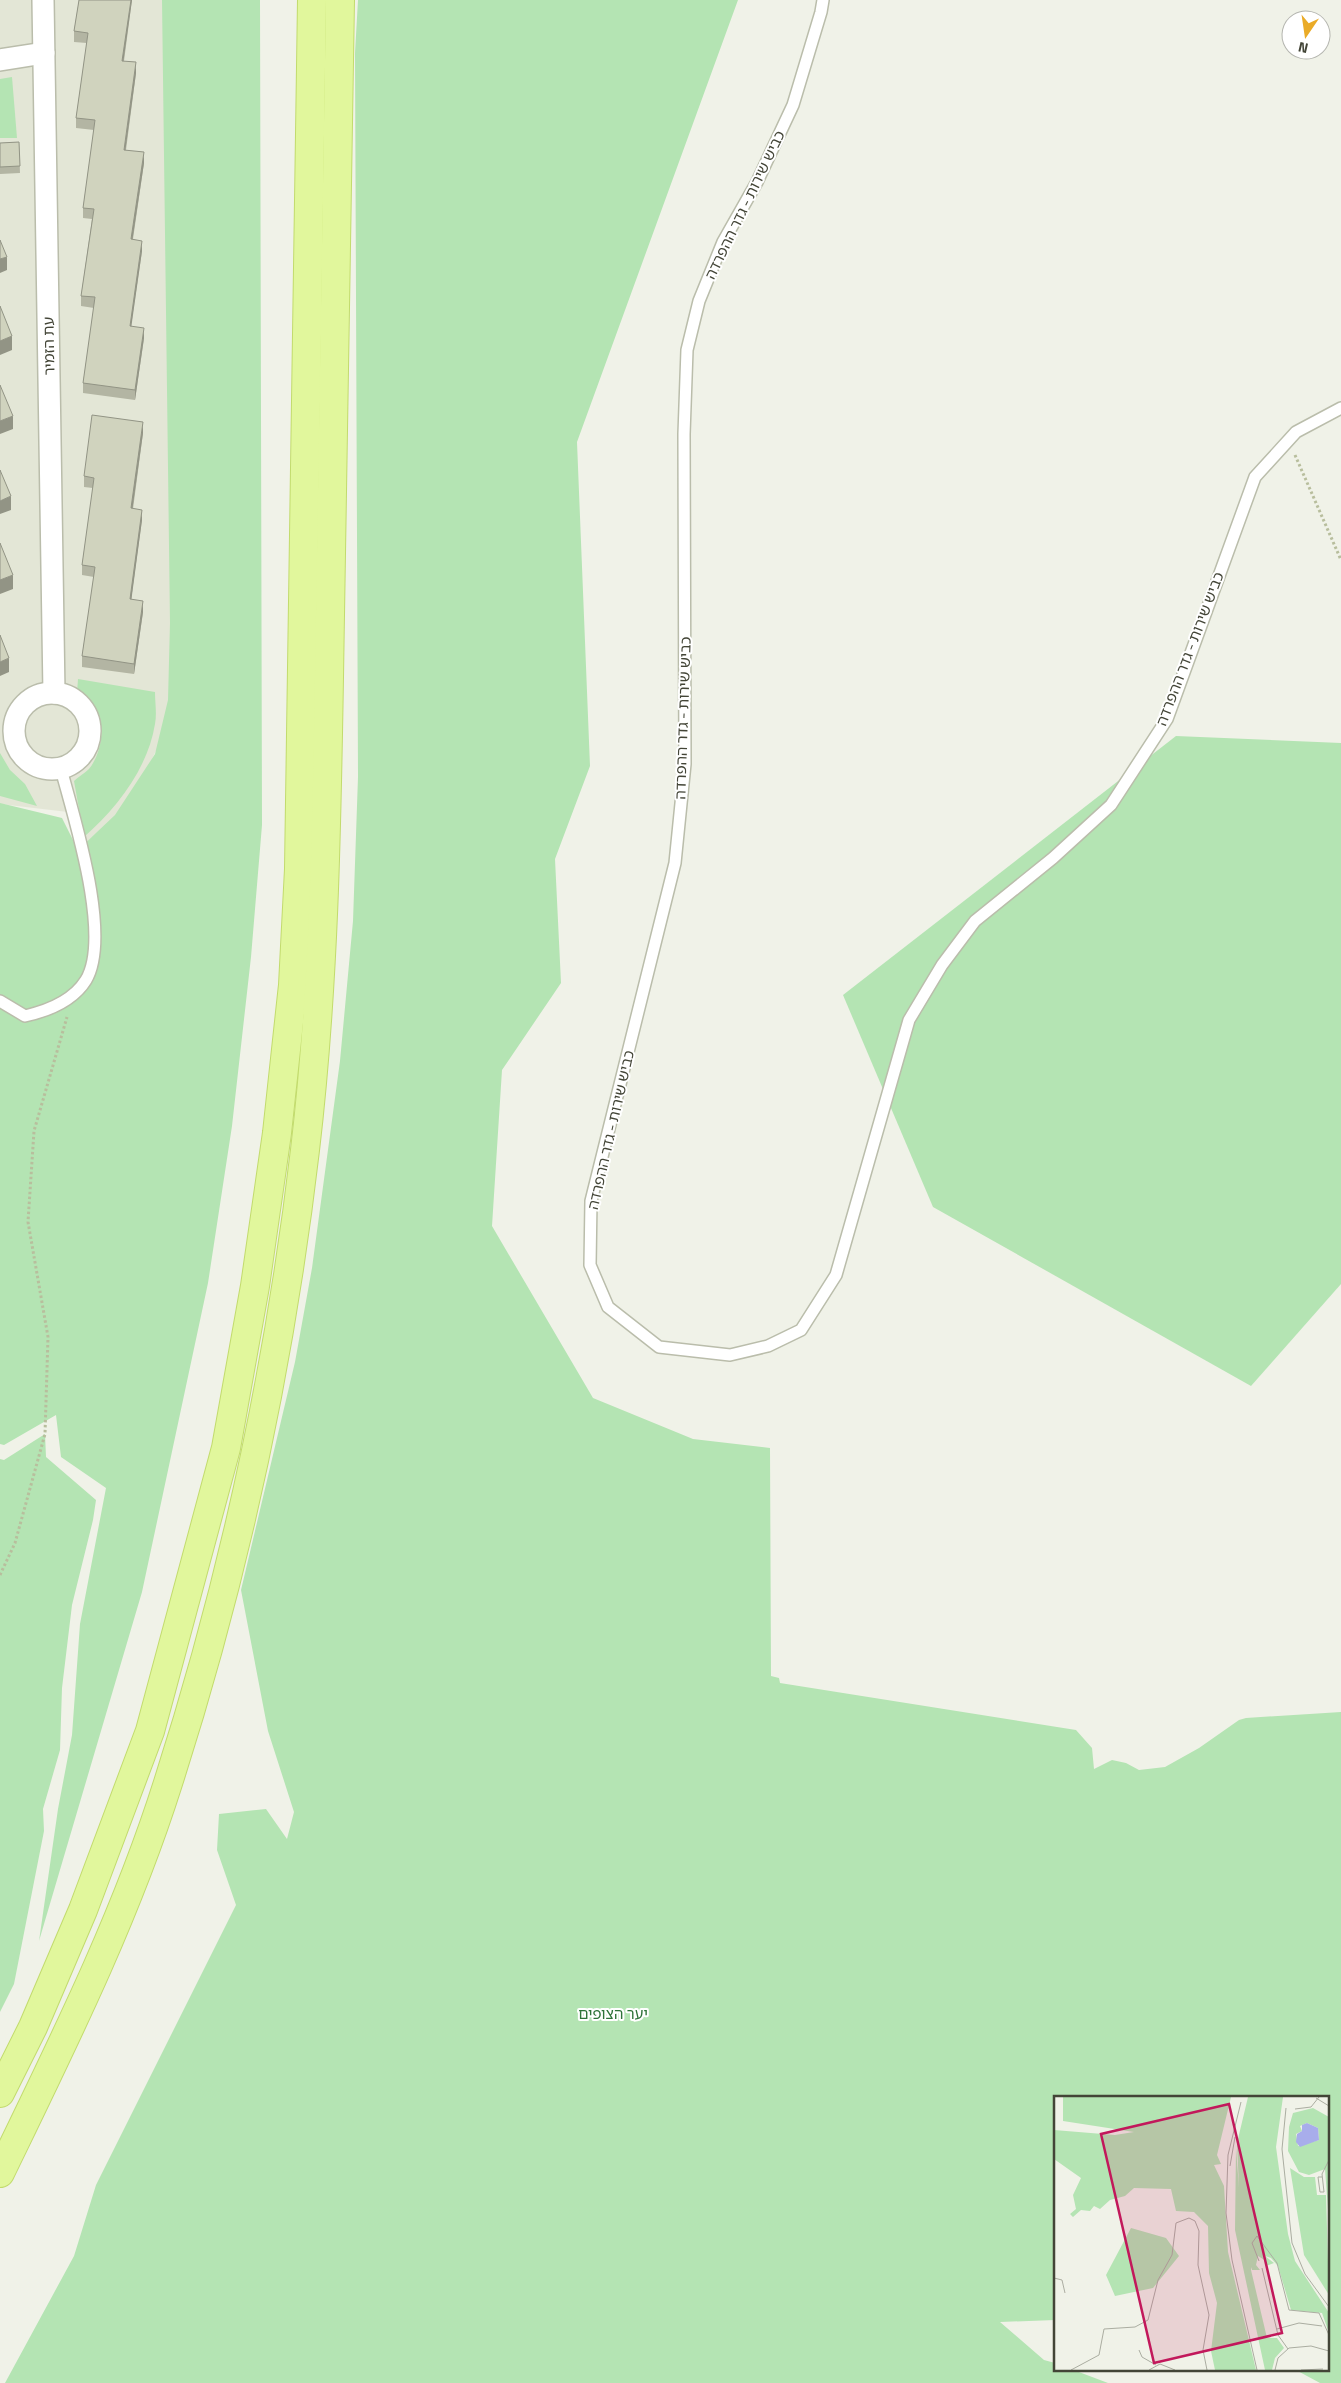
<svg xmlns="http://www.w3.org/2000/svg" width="1341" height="2383" viewBox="0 0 1341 2383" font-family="'Titillium Web','Noto Sans Hebrew',sans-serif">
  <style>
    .residential { fill: #e3e6d6 }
    .green { fill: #b4e4b3 }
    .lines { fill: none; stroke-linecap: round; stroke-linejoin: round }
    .lane-casing { stroke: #babdab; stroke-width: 14 }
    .street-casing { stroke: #babdab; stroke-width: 24 }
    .primary-casing { stroke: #c2db6d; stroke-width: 30 }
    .path { stroke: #b8be9d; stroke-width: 3; stroke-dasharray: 2.5 2.5; stroke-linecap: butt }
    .lane { stroke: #fff; stroke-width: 11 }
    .street { stroke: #fff; stroke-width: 21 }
    .primary { stroke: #e1f79c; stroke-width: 28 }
    .wall { fill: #b3b5a3 }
    .shaded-wall { fill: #929485 }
    .building { fill: #d0d3be; stroke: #929485 }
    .labels { text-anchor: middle; stroke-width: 4; stroke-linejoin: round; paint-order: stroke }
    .street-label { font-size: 15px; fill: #434537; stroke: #fff }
    .park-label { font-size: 15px; fill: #2e7338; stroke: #fff }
    .inset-road { fill: none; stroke: #abada1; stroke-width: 1 }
    .view { fill: #c2185b; fill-opacity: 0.15; stroke: #c2185b; stroke-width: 2.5 }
    .inset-edge { fill: none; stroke: #434537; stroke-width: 2.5 }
  </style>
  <rect width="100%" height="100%" fill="#f0f2e8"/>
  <path class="residential" d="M0 0H215L173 716 130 804 76 851 68 812 0 804Z"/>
  <g class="green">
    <path d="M162 0H260L262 825 251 957 232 1126 208 1283 142 1592 39 1941 58 1809 72 1735 80 1624 106 1488 61 1457 56 1415 4 1445 0 1444V803L62 818 78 850 115 815 155 754 168 700 170 623Z"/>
    <path d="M358 0H738L577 442 590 766 555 859 561 983 502 1070 492 1226 593 1398 693 1439 770 1448 771 1676 779 1678 780 1683 1076 1730 1092 1748 1094 1769 1112 1760 1126 1763 1139 1770 1165 1767 1199 1748 1239 1720 1246 1718 1341 1712V2383H1320L1294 2369H1327V2097H1055V2320L1000 2322 1044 2360 1055 2363V2369H1071L1108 2383H5L74 2256 96 2185 236 1905 217 1850 219 1814 266 1809 287 1839 294 1812 268 1731 241 1590 295 1362 312 1268 340 1061 353 921 358 777 355 53Z"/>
    <path d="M12 77 17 138H0V79Z"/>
    <path d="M78 679 155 692C155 702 157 714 155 724 148 768 117 808 84 837L74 781C78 777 85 773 89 769 102 753 107 721 93 706 89 701 82 697 77 693Z"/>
    <path d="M1176 736 1341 743V1284L1251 1386 933 1207 843 995Z"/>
    <path d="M0 753 10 770 25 784 37 806 0 796Z"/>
    <path d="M45 1434 46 1457 96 1500 93 1520 72 1605 62 1688 60 1750 43 1809 44 1831 14 1984 0 2012V1459L4 1460Z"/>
  </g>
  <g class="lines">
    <defs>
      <g id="lane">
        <path d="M823 0 821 12 793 105 757 182 723 242 699 301 687 350 684 434 685 764 675 863 591 1201 590 1265 608 1307 659 1347 730 1355 768 1346 801 1330 836 1275 909 1020 942 965 975 921 1053 858 1111 805 1167 719 1255 477 1296 432 1341 408"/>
        <path d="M0 1001 25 1016C47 1011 73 1001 86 980 112 936 74 818 61 769"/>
      </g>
      <g id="street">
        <path d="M43 0 54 693"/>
        <path d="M0 60 44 53"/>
        <circle cx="52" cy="731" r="38"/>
      </g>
      <g id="primary">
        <path d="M0 2093 33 2027 83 1910 150 1731 226 1448 255 1286 277 1133 293 985 299 869 312 0"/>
        <path d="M0 2173C62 2045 125 1919 168 1783 234 1578 280 1364 305 1150 326 973 327 793 330 615 334 410 337 205 340 0"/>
      </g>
    </defs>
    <use href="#lane" class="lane-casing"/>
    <use href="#street" class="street-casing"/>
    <use href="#primary" class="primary-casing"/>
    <g class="path">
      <path d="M1295 455 1341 560"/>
      <path d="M0 1575 15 1543 45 1434 48 1337 28 1222 34 1131 67 1017"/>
    </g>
    <use href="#lane" class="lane"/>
    <use href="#street" class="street"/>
    <use href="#primary" class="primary"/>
  </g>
  <g class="wall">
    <path d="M79 0H132L124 61 136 73 126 150 144 163 133 239 142 251 131 326 144 338 135 400 83 393V383L94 308 81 306V296L92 219 83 218V208L94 130 76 128V118L87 43 74 42V31Z"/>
    <path d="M19 142 20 173 0 174V143Z"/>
    <path d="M143 433 133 509 142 520 131 600 143 612 134 674 82 667V656L94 577 82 575V565L93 488 84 487V476Z"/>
  </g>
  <g class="shaded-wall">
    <path d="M131 0H132L122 71V61Z"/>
    <path d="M136 62V73L124 160V150Z"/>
    <path d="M144 152V163L131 249V239Z"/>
    <path d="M142 241V251L130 336V326Z"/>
    <path d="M7 257V270L0 273V259Z"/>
    <path d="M144 328V338L135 400V390Z"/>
    <path d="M12 336V350L0 355V341Z"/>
    <path d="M13 416V429L0 434V421Z"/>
    <path d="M143 422V433L131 519V508Z"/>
    <path d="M11 496V510L0 514V501Z"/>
    <path d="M142 510V520L130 610V599Z"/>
    <path d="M13 575V589L0 594V580Z"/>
    <path d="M143 601V612L134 674V664Z"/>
    <path d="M9 658V672L0 676V662Z"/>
  </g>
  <g class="building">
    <path d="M79 0H131L122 61 136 62 124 150 144 152 131 239 142 241 130 326 144 328 135 390 83 383 95 297 81 296 94 209 83 208 95 120 76 118 88 33 74 31Z"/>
    <path d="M19 142 20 166 0 167V143Z"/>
    <path d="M0 240 7 257 0 259Z"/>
    <path d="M0 306 12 336 0 341Z"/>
    <path d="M0 385 13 416 0 421Z"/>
    <path d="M92 415 143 422 131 508 142 510 130 599 143 601 134 664 82 656 95 567 82 565 94 478 84 476Z"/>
    <path d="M0 470 11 496 0 501Z"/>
    <path d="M0 543 13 575 0 580Z"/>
    <path d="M0 635 9 658 0 662Z"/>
  </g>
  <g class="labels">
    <g class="street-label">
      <text transform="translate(745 205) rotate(-64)" y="5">כביש שירות - גדר ההפרדה</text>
      <text transform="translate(49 346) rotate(-91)" y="5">עת הזמיר</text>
      <text transform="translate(1190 649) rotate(-69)" y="5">כביש שירות - גדר ההפרדה</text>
      <text transform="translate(683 718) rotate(-88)" y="5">כביש שירות - גדר ההפרדה</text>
      <text transform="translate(611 1130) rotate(-77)" y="5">כביש שירות - גדר ההפרדה</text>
    </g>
    <g class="park-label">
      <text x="613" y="2019">יער הצופים</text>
    </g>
  </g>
  <g transform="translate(1054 2096)">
    <rect width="275" height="275" fill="#f0f2e8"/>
    <path d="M9 1H177L163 59 167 68 160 69 170 90 174 156 202 274H161L157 255 163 207 155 177 154 130 140 116 122 115 117 93 80 92 71 100 56 104 46 113 40 110 36 115 27 114 19 121 16 118 22 113 19 99 27 82 0 63V34L61 39 80 36 9 25ZM194 1H229L222 51 234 138 241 165 275 217V237L268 217 237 214 224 170 217 162 211 160 220 167 212 170V165L204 160 202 169 206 174H198L197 171V174L213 242H223L230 252 221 262 218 274H211L181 134 182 52 185 92 183 47ZM259 12 275 21V127L271 73 255 79 245 76 234 55 235 31 239 17ZM253 27 264 32 265 44 244 50 242 38 248 35 246 30ZM236 72 250 81H261L263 99H272L275 199 250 159ZM77 132 112 142 125 160 99 192 61 200 52 179Z" fill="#b4e4b3" fill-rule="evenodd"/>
    <path d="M253 27 264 32 265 44 246 51 242 46 243 38 248 35V29Z" fill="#a8adeb"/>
    <path class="inset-road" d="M262 2 275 10M187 6 174 59 172 117 178 164 203 274M232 12 228 53 238 147 251 178 275 211M241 13 257 11 265 1M176 70 181 41M268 81H264L266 96H270M270 96 268 78 275 64M205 165 198 147 203 140 223 167 235 214 265 217 275 239M208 172 224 239 234 253M0 182 8 184 11 197M223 233 245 227 268 230M85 254 88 261 102 269M17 274 45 259 50 233 81 231 94 224 104 184 118 159 122 127 135 122 141 125 145 135 144 169 155 219 149 254 153 274M95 274 106 268 121 274M221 274 224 262 235 252 257 250 275 255M247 274 269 273"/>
    <path class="view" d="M175 8 228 237 100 267 47 38Z"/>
    <rect width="275" height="275" class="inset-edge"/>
  </g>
  <g transform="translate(1306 35) rotate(193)"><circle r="24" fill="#ffffff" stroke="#b4b5af"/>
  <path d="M0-4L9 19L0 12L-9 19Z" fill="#eaab27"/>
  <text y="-8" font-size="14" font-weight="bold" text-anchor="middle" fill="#434537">N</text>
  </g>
</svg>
